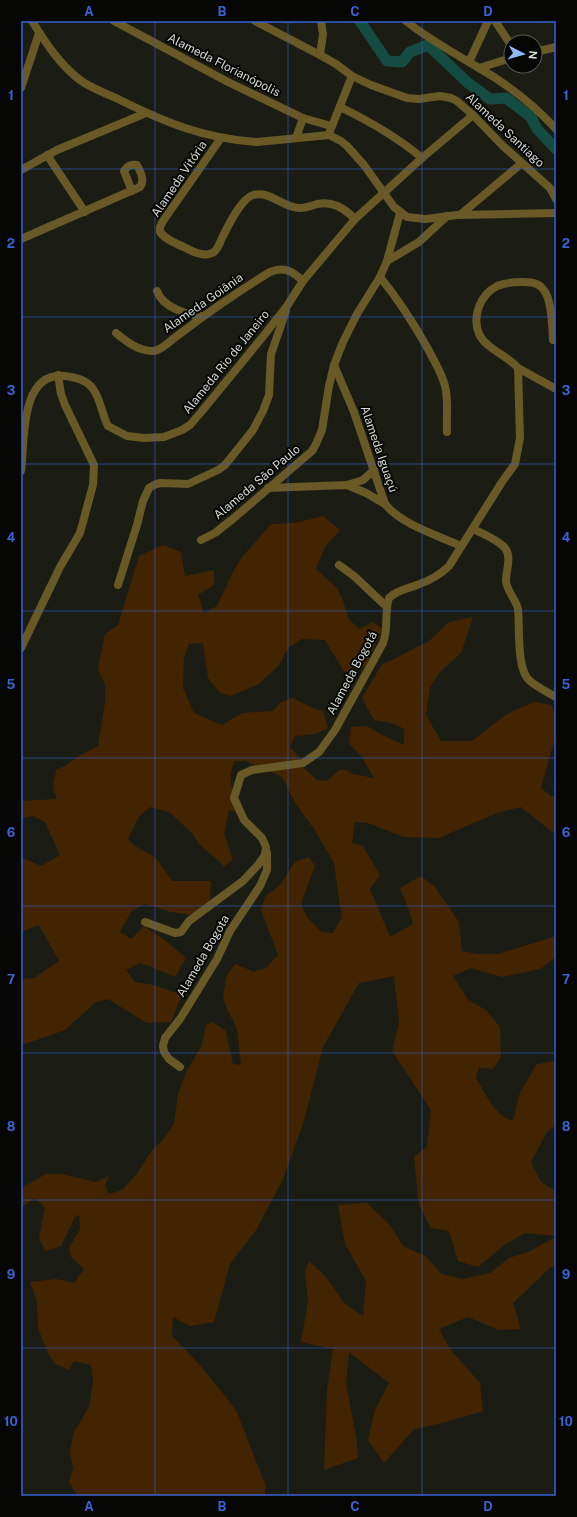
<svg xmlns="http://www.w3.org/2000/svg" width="577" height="1517" viewBox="0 0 577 1517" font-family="'Public Sans',sans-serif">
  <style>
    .green { fill: #432400 }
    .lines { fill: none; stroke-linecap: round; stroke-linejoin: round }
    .river { stroke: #144c42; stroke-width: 11 }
    .minor { stroke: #685926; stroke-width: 8 }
    .grid { fill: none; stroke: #3963d7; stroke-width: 1; stroke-opacity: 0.55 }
    .labels { text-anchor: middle; stroke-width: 4; stroke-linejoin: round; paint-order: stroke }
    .street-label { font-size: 12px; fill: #d7d9d3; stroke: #060705 }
    .neatline { fill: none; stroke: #3963d7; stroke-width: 1.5 }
    .grid-label { font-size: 13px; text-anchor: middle; font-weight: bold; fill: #3963d7 }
  </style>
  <rect width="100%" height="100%" fill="#1b1d15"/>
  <g class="green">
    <path d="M323 516 340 530 325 547 316 569 337 588 343 601 349 619 359 629 373 622 382 629 366 665 352 675 344 671 325 640 302 639 289 647 279 665 259 684 231 696 220 693 208 678 203 643 189 644 184 658 183 688 194 713 222 725 242 713 273 711 280 703 292 698 313 708 323 711 328 728 316 734 295 736 290 747 299 757 304 768 317 780 327 781 339 770H346L352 774 374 778 362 757 349 744 351 727 367 726 382 735 404 745V729L395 724 374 720 362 698 382 664 388 662 429 641 449 622 473 617 461 653 439 673 430 687 426 715 441 741H472L504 716 515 710 535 702 551 705 556 717V734L541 788 551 796H556V835L521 807 497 813 439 838 404 837 368 823 355 822 352 843 363 846 380 875 370 889 390 937 413 924 410 913 400 888 421 876 434 886 459 922 462 951 477 954H498L556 936V957L540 969 502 977 471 968 453 976 468 1000 486 1010 500 1027 501 1057 493 1069 479 1068 476 1078C486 1094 494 1115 513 1121L520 1092 537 1064 556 1061V1125L547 1132 531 1162 541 1182 556 1191V1236L525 1233 503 1246 478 1267 458 1261 449 1231 431 1228 419 1205 414 1157 427 1146 431 1110 392 1051 399 1023 394 976 359 983 323 1047 303 1124 283 1179 256 1230 230 1264 214 1322 190 1326 173 1317 172 1336 200 1365 236 1410 265 1484V1496H77L69 1482 73 1469 70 1452 73 1434 89 1407 93 1382 91 1365 74 1361 69 1370 55 1364 49 1355 38 1328 37 1301 30 1282 56 1279 74 1283 84 1269 71 1257 69 1248 80 1229 79 1215 75 1217 61 1246 45 1251 39 1238 45 1208 35 1198 21 1208V1188L46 1174H62L96 1182 109 1176 105 1186 109 1194 122 1190 136 1175 153 1149 162 1141 174 1124 178 1095 185 1074 202 1045 206 1025 212 1022 226 1031 233 1064 241 1065 237 1029 228 1011 223 998 226 977 235 964 254 972 267 967 278 955 261 910 265 897 280 885 295 862 309 857 315 866 301 903 306 916 321 932 333 933 342 917 339 900 334 863 316 832 296 804 282 777 246 761H234C228 781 230 789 242 806L241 813 229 810 224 834 233 859 224 867 220 862 200 845 192 833 169 812 150 807 138 818 128 839 134 845 156 858 172 881H211L209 908 190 915 171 912 144 904 131 912 120 932 131 939 144 926 166 941 186 958 175 977 152 967 139 963 126 970 135 982 154 985 182 995 171 1022 147 1023 108 999 96 1002 65 1030 31 1042 21 1045V979L34 978 59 961 39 925 21 932V857L41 866 60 855 45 822 33 816 21 818V801L57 799 53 788 56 770 68 764 77 757 98 746 105 703V685L98 668 105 634 118 625 139 556 163 545 181 552 185 576 214 570V585L198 595 204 613 217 606 234 570 243 556 271 524 295 523Z"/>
    <path d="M367 1203 390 1225 403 1246 425 1256 442 1274 462 1279 490 1273 509 1258 528 1252 556 1237V1267H551L513 1303 521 1329 499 1330 468 1317 439 1329 449 1348 480 1383 483 1411 439 1424 414 1429 384 1463 368 1440 375 1410 389 1383 349 1352 346 1384 356 1436 358 1458 324 1470 327 1390 333 1349 301 1342 308 1302 305 1272 309 1261 326 1277 345 1304 363 1316 366 1281 345 1244 338 1205Z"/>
  </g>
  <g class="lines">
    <path class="river" d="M360 21 387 61 402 62 410 52 428 45 468 83 490 99 506 98 531 117 537 129 556 149"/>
    <g class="minor">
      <path d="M32 21C45 42 60 65 80 80 91 88 105 93 118 99 164 122 205 139 257 142L329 135 341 141 347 146 364 165 394 207 407 217 426 219 457 215 556 213"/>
      <path d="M114 21 228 82 303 118 331 126"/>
      <path d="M255 21 320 55 336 64 352 76 371 85 407 98 419 99 440 96 451 98 457 101 473 115 503 146 550 188 556 199"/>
      <path d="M406 21C428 39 454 53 479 68 507 84 534 105 556 129"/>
      <path d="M495 21 511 45"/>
      <path d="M535 52 556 47"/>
      <path d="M320 55 323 34 321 21"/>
      <path d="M469 62 488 21"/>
      <path d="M479 68 511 58"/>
      <path d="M21 88 39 33"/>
      <path d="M340 107C369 121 397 137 422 158"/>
      <path d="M330 131 352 76"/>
      <path d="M221 138 163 221 160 227V232C166 240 177 244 186 248 193 252 204 257 212 253 218 251 220 241 223 236 229 224 241 199 253 195 270 190 283 208 299 208 306 208 311 206 317 204 333 201 344 208 355 219"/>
      <path d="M296 138 303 118"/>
      <path d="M47 155 85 212"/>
      <path d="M21 170 57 150 146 113"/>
      <path d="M460 215 522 163"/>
      <path d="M21 239 140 187C145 180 141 173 137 165 132 164 127 166 124 171L132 191"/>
      <path d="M387 261 400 213"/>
      <path d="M380 277C398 299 414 324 428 349 434 361 442 373 445 386 449 401 446 417 447 432"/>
      <path d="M157 291C162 307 187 315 202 316"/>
      <path d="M116 333C126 341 139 352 154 351 162 350 170 341 177 336 207 313 237 292 270 272 284 266 292 271 303 281"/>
      <path d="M334 365 354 412 385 504C402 525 437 535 461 546"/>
      <path d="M518 368 556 389"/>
      <path d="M21 471C25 443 19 372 64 376 75 377 87 380 93 389 101 400 102 415 108 426L127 436 144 438 164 437 182 430 190 425 202 411 261 339 287 306 303 281 355 219 422 158 473 115"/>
      <path d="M347 485 363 480 374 470"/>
      <path d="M268 488 347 485 366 493 385 504"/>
      <path d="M473 529C483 534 498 540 505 548 512 557 506 570 506 581 507 592 516 599 518 609 520 627 516 670 530 681 537 687 547 692 556 697"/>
      <path d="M201 540 215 533 234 518 312 451 316 444 322 430 329 386 334 365 343 342 357 314 380 277 387 261 419 242 447 216"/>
      <path d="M339 565 354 576 387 607"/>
      <path d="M118 585 137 525 143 501 149 488 156 484 161 483 188 484 218 470 225 465 253 430 263 411 269 395 271 354 286 311"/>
      <path d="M21 648 60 567 80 533 93 485 94 465 65 405 61 394 58 375"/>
      <path d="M145 922 175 933 181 932 189 921 243 881 258 865 265 855 266 847 262 838 244 820 234 798 241 775 252 770 303 763 319 752 335 730 383 643C389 628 384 612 389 598 397 590 407 589 417 585 429 581 440 575 449 566L502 482 515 464 520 438 518 368C507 355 486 349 479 334 472 316 480 295 497 286 504 283 513 282 521 282 529 282 538 282 543 289 552 299 552 326 553 340"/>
      <path d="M180 1067 169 1059 164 1052 163 1046 165 1038 180 1019 217 959 230 931 260 886 267 870V853"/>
    </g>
  </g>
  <path class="grid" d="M155 21V1496M288 21V1496M422 21V1496M21 169H556M21 317H556M21 464H556M21 611H556M21 758H556M21 906H556M21 1053H556M21 1200H556M21 1348H556"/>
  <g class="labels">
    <g class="street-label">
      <text transform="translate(224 65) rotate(27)" y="4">Alameda Florianópolis</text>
      <text transform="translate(505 130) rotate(43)" y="4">Alameda Santiago</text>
      <text transform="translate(179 179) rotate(-56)" y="4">Alameda Vitória</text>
      <text transform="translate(203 303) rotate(-35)" y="4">Alameda Goiânia</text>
      <text transform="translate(226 362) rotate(-51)" y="4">Alameda Rio de Janeiro</text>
      <text transform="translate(379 449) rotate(71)" y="4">Alameda Iguaçú</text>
      <text transform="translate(257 482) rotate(-40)" y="4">Alameda São Paulo</text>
      <text transform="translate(352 673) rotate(-62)" y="4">Alameda Bogotá</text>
      <text transform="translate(203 956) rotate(-60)" y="4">Alameda Bogota</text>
    </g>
  </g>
  <rect width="577" height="1517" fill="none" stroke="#060705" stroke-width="44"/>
  <g transform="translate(523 54) rotate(96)"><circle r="19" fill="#060705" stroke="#5a5b57"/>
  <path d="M0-3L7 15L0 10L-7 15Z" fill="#91b8fd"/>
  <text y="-6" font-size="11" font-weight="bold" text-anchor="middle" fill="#d7d9d3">N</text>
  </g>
  <rect x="22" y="22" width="533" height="1473" class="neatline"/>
  <g class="grid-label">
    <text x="89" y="16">A</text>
    <text x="222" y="16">B</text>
    <text x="355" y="16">C</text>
    <text x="488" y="16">D</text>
    <text x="11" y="100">1</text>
    <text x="566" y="100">1</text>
    <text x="11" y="248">2</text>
    <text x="566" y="248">2</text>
    <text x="11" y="395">3</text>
    <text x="566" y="395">3</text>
    <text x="11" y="542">4</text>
    <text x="566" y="542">4</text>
    <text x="11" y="689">5</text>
    <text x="566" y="689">5</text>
    <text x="11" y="837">6</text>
    <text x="566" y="837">6</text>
    <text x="11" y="984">7</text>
    <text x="566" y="984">7</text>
    <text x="11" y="1131">8</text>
    <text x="566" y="1131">8</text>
    <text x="11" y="1279">9</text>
    <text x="566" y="1279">9</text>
    <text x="11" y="1426">10</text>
    <text x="566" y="1426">10</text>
    <text x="89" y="1511">A</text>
    <text x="222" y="1511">B</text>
    <text x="355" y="1511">C</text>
    <text x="488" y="1511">D</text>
  </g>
</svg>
